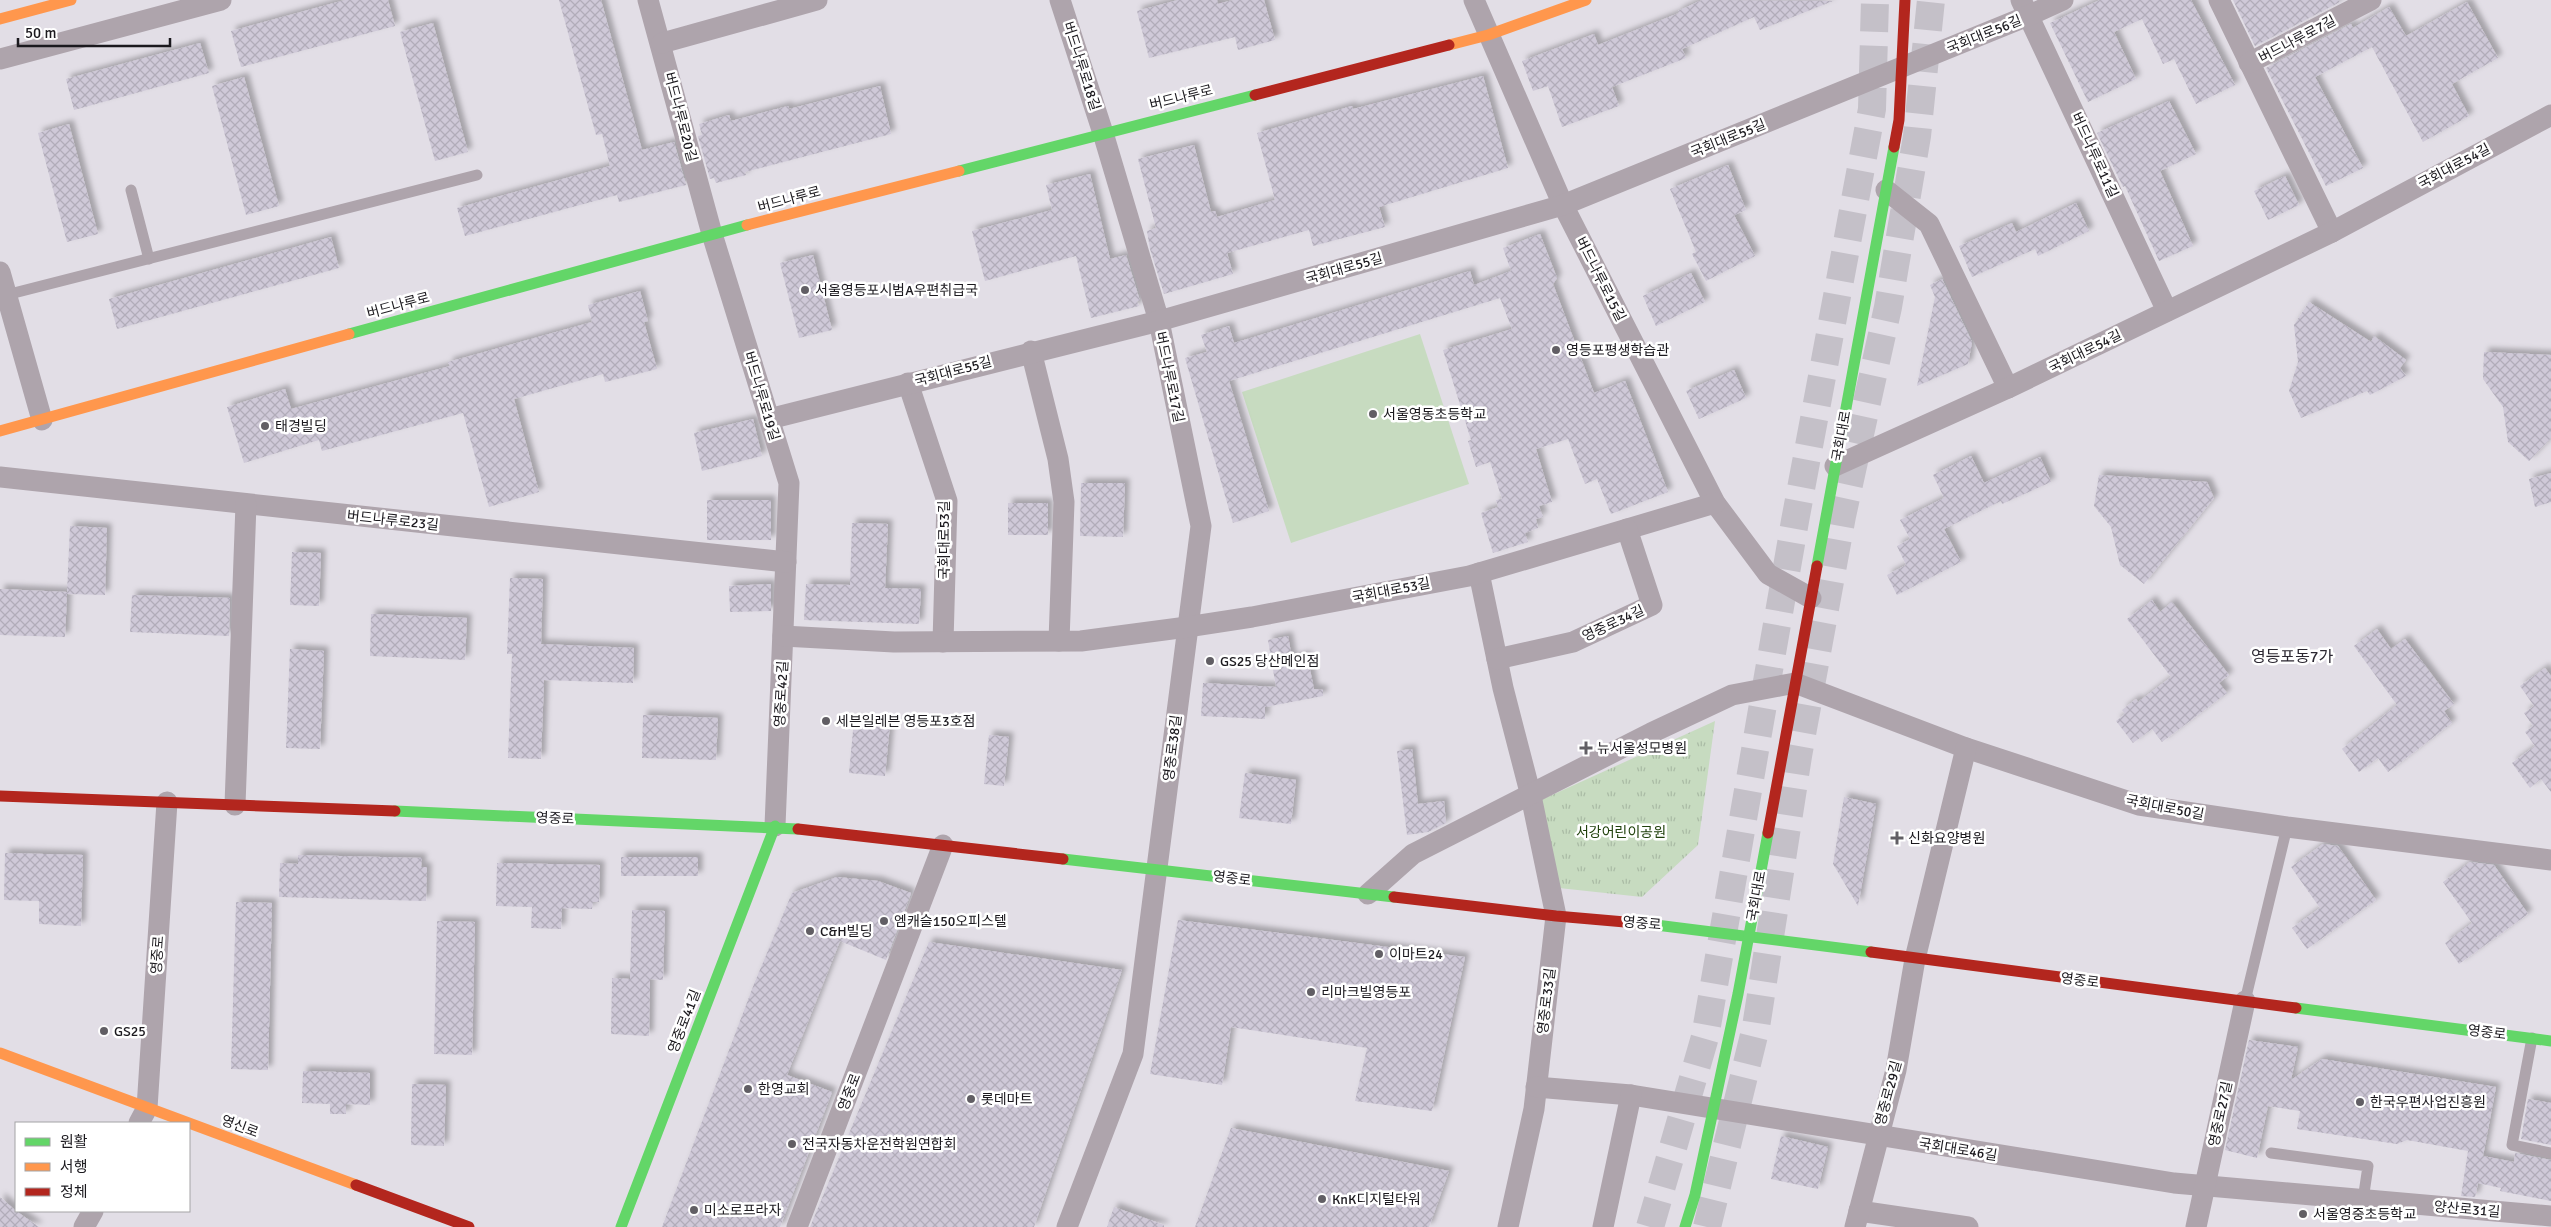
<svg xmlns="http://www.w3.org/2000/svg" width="2551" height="1227" viewBox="0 0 2551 1227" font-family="Signika,'Noto Sans KR',sans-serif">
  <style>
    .green { fill: #c7dbc0 }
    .park { fill: url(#park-tufts) }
    .building { fill: url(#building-cross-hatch); filter: url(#shadow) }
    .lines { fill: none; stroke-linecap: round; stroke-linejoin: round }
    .highway-tunnel { stroke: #c4c0c8; stroke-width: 28; stroke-dasharray: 28 14; stroke-linecap: butt }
    .lane { stroke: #aea4ac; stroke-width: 11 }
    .street { stroke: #aea4ac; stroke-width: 21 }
    .fast { stroke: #63d668; stroke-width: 11 }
    .slow { stroke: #ff974d; stroke-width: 11 }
    .jam { stroke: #b3261e; stroke-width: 11 }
    .poi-dot { fill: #615e64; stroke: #fff; stroke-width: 2 }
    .labels { text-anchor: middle; stroke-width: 5; stroke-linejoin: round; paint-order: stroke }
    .street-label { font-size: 14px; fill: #1b191e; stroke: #fff }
    .poi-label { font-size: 14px; fill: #1b191e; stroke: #fff; text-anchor: start }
    .park-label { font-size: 14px; fill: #20410c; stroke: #fff }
    .quarter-label { font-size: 16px; fill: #2b2731; stroke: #fff }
  </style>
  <defs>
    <pattern id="park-tufts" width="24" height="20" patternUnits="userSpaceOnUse" patternTransform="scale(1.25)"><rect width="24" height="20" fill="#c7dbc0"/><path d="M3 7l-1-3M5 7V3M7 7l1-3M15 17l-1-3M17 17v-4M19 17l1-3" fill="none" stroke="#aabba5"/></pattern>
    <pattern id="building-cross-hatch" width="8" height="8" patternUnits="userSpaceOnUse" patternTransform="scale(1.25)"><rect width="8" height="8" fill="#cfc9d8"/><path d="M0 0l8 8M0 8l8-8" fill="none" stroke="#b1acb9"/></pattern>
    <filter id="shadow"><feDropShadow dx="4.5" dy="-4.5" stdDeviation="2.5" flood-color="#0004"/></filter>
  </defs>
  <rect width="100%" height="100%" fill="#e2dee6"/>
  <path class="green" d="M1420 334 1469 484 1291 543 1242 392Z"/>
  <path class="park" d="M1715 721 1698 845 1642 897 1559 888 1541 800Z"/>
  <g class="building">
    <path d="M345 0H388L395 26 241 67 231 31Z"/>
    <path d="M559 0H601L642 150 674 142 686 185 619 202 617 195 465 236 457 208 610 166 602 134 596 135Z"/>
    <path d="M1178 0H1217L1218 4 1233 0H1264L1275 40 1238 50 1235 37 1149 58 1137 11Z"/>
    <path d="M1702 0 1833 1 1760 30 1754 17 1682 49 1686 58 1612 87 1619 106 1562 127 1548 86 1533 91 1522 61 1594 34 1598 45 1679 13 1678 11Z"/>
    <path d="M2100 0H2191L2235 85 2196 104 2174 59 2163 64 2142 19 2114 32 2136 79 2088 102 2050 23Z"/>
    <path d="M2233 0H2338L2340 2 2255 46Z"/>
    <path d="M2467 2 2498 58 2452 84 2469 116 2423 142 2372 47 2315 77 2363 168 2326 186 2266 68 2351 24 2353 28 2389 7 2406 36Z"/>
    <path d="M433 23 468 152 435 161 400 32Z"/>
    <path d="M200 43 209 73 74 110 66 79Z"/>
    <path d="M1483 76 1508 168 1379 207 1385 227 1313 246 1309 230 1227 253 1233 274 1164 294 1150 249 1147 231 1156 228 1138 159 1194 145 1211 212 1215 211 1217 217 1275 200 1257 133 1352 106 1353 109Z"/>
    <path d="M244 77 279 206 246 215 212 86Z"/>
    <path d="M880 86 891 134 745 172 746 175 716 183 714 178 710 179 698 136 702 135 699 124 729 115 731 121 788 106 789 109Z"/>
    <path d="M2169 101 2196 154 2160 171 2193 246 2159 261 2125 186 2123 187 2097 133Z"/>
    <path d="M69 124 98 234 67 242 38 133Z"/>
    <path d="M1728 165 1746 210 1734 215 1755 256 1706 281 1692 254 1696 252 1670 189Z"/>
    <path d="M1090 174 1110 259 1126 255 1140 301H1137L1139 306 1091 318 1076 256 985 281 972 231 1052 210 1046 185Z"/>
    <path d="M2285 176 2299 205 2268 220 2254 191Z"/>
    <path d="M2076 203 2089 231 2038 256 2035 249 1972 277 1959 246 2012 223 2016 232Z"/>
    <path d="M1540 234 1557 278 1553 284 1594 393 1625 381 1668 492 1611 514 1597 479 1585 484 1568 439 1536 449 1552 502 1539 506 1543 517 1536 519 1538 528 1525 533 1528 542 1493 553 1481 513 1498 507 1496 500 1502 499 1490 462 1476 467 1468 441 1471 440 1443 350 1512 329 1500 298 1229 381 1269 511 1233 523 1185 358 1207 352 1201 335 1229 326 1234 343 1470 271 1474 285 1511 271 1503 248Z"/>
    <path d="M331 237 339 268 117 329 109 299Z"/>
    <path d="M813 255 832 330 799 338 780 263Z"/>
    <path d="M1691 273 1705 302 1656 326 1643 296Z"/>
    <path d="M1942 279 1972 342 1968 364 1917 386 1935 297 1930 285Z"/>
    <path d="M640 291 648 321 644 322 657 369 605 382 603 374 514 399 539 492 489 507 463 413 322 451 319 440 244 463 227 407 285 389 291 409 450 366 448 362 592 322 588 305Z"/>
    <path d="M2309 302 2371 342 2374 336 2406 360 2400 368 2406 376 2370 395 2367 391 2301 418 2289 391 2298 362 2294 325Z"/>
    <path d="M2484 352 2551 355V438L2529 461 2508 442 2503 407 2483 379Z"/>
    <path d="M1734 370 1746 398 1699 419 1686 391Z"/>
    <path d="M753 419 762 456 702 471 694 433Z"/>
    <path d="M1971 456 1984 483 2040 457 2051 482 2002 504 2001 501 1944 529 1961 562 1897 595 1887 575 1906 565 1897 546 1910 539 1900 520 1944 498 1933 475Z"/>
    <path d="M2551 473V502L2535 507 2529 479Z"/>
    <path d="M2099 475 2207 482 2214 498 2144 584 2120 565 2111 527 2094 506Z"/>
    <path d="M1081 483H1125L1123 537 1080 536Z"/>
    <rect x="707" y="500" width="64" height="40"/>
    <rect x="1008" y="503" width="40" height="32"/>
    <path d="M852 523 888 524 885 588 921 589 919 624 804 620 806 584 850 585Z"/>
    <path d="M70 526 107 528 105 595 67 594 65 637 0 635V589L67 592Z"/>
    <path d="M292 552 321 553 319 606 290 605Z"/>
    <path d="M510 578 543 579 541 644 634 648 633 683 544 680 541 759 508 758 512 654H507Z"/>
    <path d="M771 584V611L730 612 729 586Z"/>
    <path d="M132 595 230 598 229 636 130 632Z"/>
    <path d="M2152 600 2160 612 2172 602 2229 675 2219 683 2227 693 2162 742 2152 729 2133 743 2116 721 2125 714 2122 710 2136 699 2138 702 2171 677 2127 619Z"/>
    <path d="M371 614 467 618 465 660 370 656Z"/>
    <path d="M2377 629 2391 649 2405 639 2454 704 2444 711 2452 723 2388 772 2378 758 2359 772 2342 749 2397 705 2354 646Z"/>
    <path d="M1288 636 1292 658 1307 655 1314 689 1323 690V696L1265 707V719L1201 716 1203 683 1276 687 1268 640Z"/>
    <path d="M290 649 324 651 320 749 286 748Z"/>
    <path d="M2545 668 2551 676V792L2541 779 2530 788 2512 763 2535 746 2525 732 2533 726 2524 713 2534 706 2520 686Z"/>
    <path d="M643 715 718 718 716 760 642 758Z"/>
    <path d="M854 720 890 724 885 776 849 773Z"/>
    <path d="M989 735 1009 737 1004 786 984 784Z"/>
    <path d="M1412 749 1418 804 1444 801 1446 823 1428 832 1407 835 1397 751Z"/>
    <path d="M1245 773 1296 780 1291 824 1239 818Z"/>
    <path d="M1844 797 1876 804 1858 906 1833 864Z"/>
    <path d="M2323 844 2338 846 2376 900 2307 949 2292 928 2320 908 2291 867Z"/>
    <path d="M5 853 83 855 81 926 39 924V901L4 900Z"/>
    <path d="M298 855 422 858 421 867H427L426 901 279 897 280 863 298 864Z"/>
    <rect x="621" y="857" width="77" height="19"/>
    <path d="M2470 862 2494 865 2528 914 2459 964 2445 943 2472 923 2443 882Z"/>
    <path d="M497 863 600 865 599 902H593L592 909 562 908 561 929 531 928 532 907 496 906Z"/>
    <path d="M837 877 878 881 911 893 886 960 840 941 813 1009 787 1075 832 1092 780 1227H662L754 984 792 893Z"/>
    <path d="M236 902 272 903 268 1070 231 1069Z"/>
    <path d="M632 910 665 911 663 980 650 979 649 1036 611 1034 612 978 630 979Z"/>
    <path d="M1178 920 1465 957 1432 1111 1355 1101 1367 1048 1231 1027 1222 1085 1150 1074Z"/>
    <path d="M437 921 475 922 472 1055 434 1054Z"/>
    <path d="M929 942 1122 970 1034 1227H810Z"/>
    <path d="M2249 1040 2298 1047 2291 1080 2322 1059 2496 1087 2483 1156 2514 1162 2515 1153 2551 1160V1201L2500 1191 2501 1188 2478 1183 2475 1197 2461 1196 2468 1151 2407 1140 2397 1144 2297 1129 2300 1111 2268 1106 2257 1158 2225 1150Z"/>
    <path d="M303 1071 370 1073V1105L346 1104V1114H330V1104L302 1103Z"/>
    <path d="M412 1084 446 1085 444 1146 411 1145Z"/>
    <path d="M2528 1099 2551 1103V1145L2521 1139Z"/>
    <path d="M1231 1128 1449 1171 1429 1227H1195Z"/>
    <path d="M1781 1136 1828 1147 1818 1189 1771 1179Z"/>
    <path d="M0 1197 16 1211 39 1227H0Z"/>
    <path d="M1114 1207 1164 1225V1227H1107Z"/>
  </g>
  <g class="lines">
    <g class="highway-tunnel">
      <path d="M1650 1227 1705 1037 1795 521 1872 109 1875 0"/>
      <path d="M1707 1227 1756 1027 1798 756 1842 516 1888 307 1917 136 1931 0"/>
    </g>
    <g class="lane">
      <path d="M131 190 149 259"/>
      <path d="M6 295 477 175"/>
      <path d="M2245 1001 2287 827"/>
      <path d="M2532 1038 2512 1145 2551 1153"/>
      <path d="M2271 1153 2368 1166 2363 1200"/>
    </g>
    <g class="street">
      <path d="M648 0 712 234 789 483 775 826"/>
      <path d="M1060 0 1103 133 1159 321 1201 526 1133 1054 1067 1227"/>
      <path d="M1474 0 1563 205 1715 503 1768 574 1811 598"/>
      <path d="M2021 0 2167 311"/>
      <path d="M2219 0 2332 232"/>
      <path d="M662 43 817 0"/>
      <path d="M0 59 221 0"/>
      <path d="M2249 63 2371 0"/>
      <path d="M1886 190 1929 224 2008 388"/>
      <path d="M0 272 42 420"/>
      <path d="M1031 351 1058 459 1064 502 1059 641"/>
      <path d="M908 383 947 501 943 642"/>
      <path d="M769 419 1159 321 1563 205 2030 15 2063 0"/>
      <path d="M1835 466 2008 388 2332 232 2551 115"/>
      <path d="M0 477 786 562"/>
      <path d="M1479 573 1503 688 1531 796 1556 916 1534 1109 1508 1227"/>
      <path d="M783 636 894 642 1081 641 1187 627 1252 617 1469 576 1715 503"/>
      <path d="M1497 659 1573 642 1652 605 1627 529"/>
      <path d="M235 805 246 504"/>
      <path d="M1368 894 1413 854 1651 733 1732 695 1795 683 1966 748 2139 805 2287 827 2551 860"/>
      <path d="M1536 1087 1631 1095 2174 1183 2551 1216"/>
      <path d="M139 1123 147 1108 167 802"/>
      <path d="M1859 1211 1968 1227"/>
      <path d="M84 1227 93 1211"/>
      <path d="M797 1227 943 845"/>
      <path d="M1603 1227 1631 1095"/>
      <path d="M1855 1227 1896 1070 1915 959 1966 748"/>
      <path d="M2196 1227 2245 1001"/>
    </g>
    <g class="fast">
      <path d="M959 171 1255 95"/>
      <path d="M349 334 747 225"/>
      <path d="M1817 566 1894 147"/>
      <path d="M395 811 798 829"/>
      <path d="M1063 859 1394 897"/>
      <path d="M1648 924 1871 952"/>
      <path d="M2296 1008 2551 1041"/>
      <path d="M621 1227 775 826"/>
      <path d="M1685 1227 1695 1195 1738 994 1768 833"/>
    </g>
    <g class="slow">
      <path d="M0 19 71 0"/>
      <path d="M1449 45 1488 35 1586 0"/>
      <path d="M747 225 959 171"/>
      <path d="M0 431 349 334"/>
      <path d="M0 1053 356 1185"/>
    </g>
    <g class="jam">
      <path d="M1255 95 1449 45"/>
      <path d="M1894 147 1899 120 1905 0"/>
      <path d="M0 796 395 811"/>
      <path d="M798 829 1063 859"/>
      <path d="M1768 833 1817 566"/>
      <path d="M1394 897 1556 916 1648 924"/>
      <path d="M1871 952 2296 1008"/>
      <path d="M356 1185 469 1227"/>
    </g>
  </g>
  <g class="poi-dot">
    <circle cx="805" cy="290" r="5"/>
    <circle cx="1556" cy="350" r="5"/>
    <circle cx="1373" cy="414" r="5"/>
    <circle cx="265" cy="426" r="5"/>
    <circle cx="1210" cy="661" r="5"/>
    <circle cx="826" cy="721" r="5"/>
    <path d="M1583.5 740.5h5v5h5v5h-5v5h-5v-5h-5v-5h5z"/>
    <path d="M1894.5 830.5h5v5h5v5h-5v5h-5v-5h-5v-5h5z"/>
    <circle cx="884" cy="921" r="5"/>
    <circle cx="810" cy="931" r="5"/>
    <circle cx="1379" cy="954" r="5"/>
    <circle cx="1311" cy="992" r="5"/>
    <circle cx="104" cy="1031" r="5"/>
    <circle cx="748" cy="1089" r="5"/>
    <circle cx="971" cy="1099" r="5"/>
    <circle cx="2360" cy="1102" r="5"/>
    <circle cx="792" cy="1144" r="5"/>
    <circle cx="1322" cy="1199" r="5"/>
    <circle cx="694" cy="1210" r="5"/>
    <circle cx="2303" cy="1214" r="5"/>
  </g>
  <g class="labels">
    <g class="street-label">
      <text transform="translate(1984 34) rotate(-22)" y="5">국회대로56길</text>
      <text transform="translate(2297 39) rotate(-28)" y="5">버드나루로7길</text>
      <text transform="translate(1082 66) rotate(72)" y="5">버드나루로18길</text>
      <text transform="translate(1181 97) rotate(-14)" y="5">버드나루로</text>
      <text transform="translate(681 117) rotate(75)" y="5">버드나루로20길</text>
      <text transform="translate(1728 138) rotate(-22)" y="5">국회대로55길</text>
      <text transform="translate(2095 155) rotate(65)" y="5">버드나루로11길</text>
      <text transform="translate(2454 166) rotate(-28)" y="5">국회대로54길</text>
      <text transform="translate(789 199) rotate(-15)" y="5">버드나루로</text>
      <text transform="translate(1344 268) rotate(-16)" y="5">국회대로55길</text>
      <text transform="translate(1601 279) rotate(63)" y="5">버드나루로15길</text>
      <text transform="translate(398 305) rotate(-15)" y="5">버드나루로</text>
      <text transform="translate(2085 351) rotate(-26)" y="5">국회대로54길</text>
      <text transform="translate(953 371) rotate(-15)" y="5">국회대로55길</text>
      <text transform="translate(1170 377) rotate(78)" y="5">버드나루로17길</text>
      <text transform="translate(762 396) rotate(73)" y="5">버드나루로19길</text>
      <text transform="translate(1841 436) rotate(-80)" y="5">국회대로</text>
      <text transform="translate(393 520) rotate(6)" y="5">버드나루로23길</text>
      <text transform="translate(944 540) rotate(-90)" y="5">국회대로53길</text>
      <text transform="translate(1391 590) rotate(-11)" y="5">국회대로53길</text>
      <text transform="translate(1613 623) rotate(-25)" y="5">영중로34길</text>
      <text transform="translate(781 694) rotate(-87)" y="5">영중로42길</text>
      <text transform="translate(1172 748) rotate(-83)" y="5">영중로38길</text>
      <text transform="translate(2165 807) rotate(11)" y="5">국회대로50길</text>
      <text transform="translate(555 818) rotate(2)" y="5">영중로</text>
      <text transform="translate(1232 878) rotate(7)" y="5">영중로</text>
      <text transform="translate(1756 896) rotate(-80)" y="5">국회대로</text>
      <text transform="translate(1642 923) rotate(5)" y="5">영중로</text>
      <text transform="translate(157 955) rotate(-86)" y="5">영중로</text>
      <text transform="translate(2080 980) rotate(7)" y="5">영중로</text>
      <text transform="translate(1546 1001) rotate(-83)" y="5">영중로33길</text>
      <text transform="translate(684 1021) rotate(-69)" y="5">영중로41길</text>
      <text transform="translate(2487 1032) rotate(7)" y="5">영중로</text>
      <text transform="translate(849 1092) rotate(-69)" y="5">영중로</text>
      <text transform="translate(1888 1093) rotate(-75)" y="5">영중로29길</text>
      <text transform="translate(2220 1114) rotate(-78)" y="5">영중로27길</text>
      <text transform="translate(240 1126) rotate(20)" y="5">영신로</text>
      <text transform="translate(1958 1149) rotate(9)" y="5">국회대로46길</text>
      <text transform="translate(2467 1209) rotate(5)" y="5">양산로31길</text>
    </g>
    <g class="poi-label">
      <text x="815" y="295">서울영등포시범A우편취급국</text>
      <text x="1566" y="355">영등포평생학습관</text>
      <text x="1383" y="419">서울영동초등학교</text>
      <text x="275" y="431">태경빌딩</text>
      <text x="1220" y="666">GS25 당산메인점</text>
      <text x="836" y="726">세븐일레븐 영등포3호점</text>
      <text x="1597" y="753">뉴서울성모병원</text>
      <text x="1908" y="843">신화요양병원</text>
      <text x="894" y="926">엠캐슬150오피스텔</text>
      <text x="820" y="936">C&amp;H빌딩</text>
      <text x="1389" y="959">이마트24</text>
      <text x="1321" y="997">리마크빌영등포</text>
      <text x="114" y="1036">GS25</text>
      <text x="758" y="1094">한영교회</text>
      <text x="981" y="1104">롯데마트</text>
      <text x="2370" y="1107">한국우편사업진흥원</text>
      <text x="802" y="1149">전국자동차운전학원연합회</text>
      <text x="1332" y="1204">KnK디지털타워</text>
      <text x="704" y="1215">미소로프라자</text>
      <text x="2313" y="1219">서울영중초등학교</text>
    </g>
    <g class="park-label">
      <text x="1621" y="837">서강어린이공원</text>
    </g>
    <g class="quarter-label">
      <text x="2292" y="662">영등포동7가</text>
    </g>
  </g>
  <rect x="15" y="1122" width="175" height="90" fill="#ffffff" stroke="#a4a3a5"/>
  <rect x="25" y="1138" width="25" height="8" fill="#63d668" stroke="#a4a3a5"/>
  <text x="60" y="1147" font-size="15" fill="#1b191e">원활</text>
  <rect x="25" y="1163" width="25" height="8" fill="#ff974d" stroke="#a4a3a5"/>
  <text x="60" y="1172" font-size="15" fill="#1b191e">서행</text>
  <rect x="25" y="1188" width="25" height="8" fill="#b3261e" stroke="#a4a3a5"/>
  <text x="60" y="1197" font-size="15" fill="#1b191e">정체</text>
  <path d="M18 38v8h152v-8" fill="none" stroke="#1b191e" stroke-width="2.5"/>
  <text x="25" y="38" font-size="15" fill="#1b191e" stroke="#ffffff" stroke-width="4" paint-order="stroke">50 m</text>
</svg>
